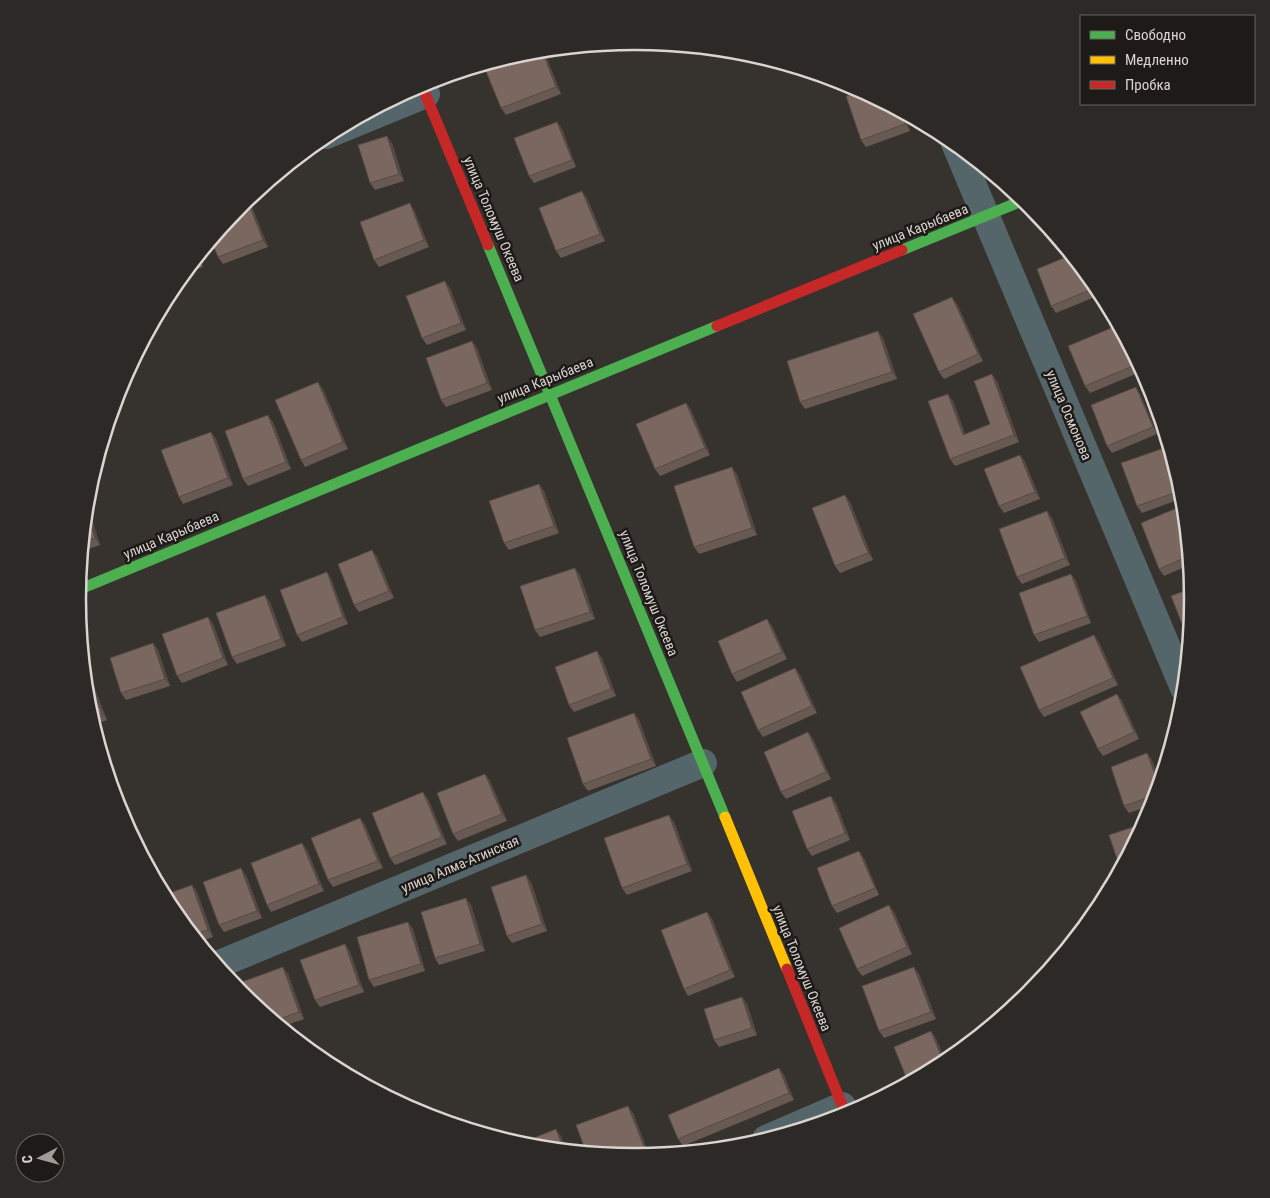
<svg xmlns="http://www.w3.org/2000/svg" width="1270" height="1198" viewBox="0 0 1270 1198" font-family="'Roboto Condensed',sans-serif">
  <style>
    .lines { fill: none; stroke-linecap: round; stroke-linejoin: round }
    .street { stroke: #54666a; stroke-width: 28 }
    .fast { stroke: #4caf50; stroke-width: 11 }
    .slow { stroke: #ffc107; stroke-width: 11 }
    .jam { stroke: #c62828; stroke-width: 11 }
    .wall { fill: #695953 }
    .shaded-wall { fill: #554943 }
    .building { fill: #7a6860; stroke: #554943 }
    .labels { text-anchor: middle; stroke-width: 5; stroke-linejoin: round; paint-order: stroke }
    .street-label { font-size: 14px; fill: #dad5d1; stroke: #1e1a17 }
    .rim { fill: none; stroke: #dad5d1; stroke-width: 2.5 }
  </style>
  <rect width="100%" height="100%" fill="#36322e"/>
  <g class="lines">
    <g class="street">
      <path d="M326 135 426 94"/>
      <path d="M955 143 1184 688"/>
      <path d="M217 965 703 763"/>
      <path d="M766 1139 842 1106"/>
    </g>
    <g class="fast">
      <path d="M488 245 725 817"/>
      <path d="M902 250 1024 200"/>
      <path d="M78 590 717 326"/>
    </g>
    <path class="slow" d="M725 817 787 969"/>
    <g class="jam">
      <path d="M421 84 488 245"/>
      <path d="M717 326 902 250"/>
      <path d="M787 969 846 1115"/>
    </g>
  </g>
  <g class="wall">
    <path d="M545 54 561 94 506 115 501 108Z"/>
    <path d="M904 113 910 131 866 147 861 140Z"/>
    <path d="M557 122 562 129 576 167 534 183 529 176Z"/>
    <path d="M392 143 404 181 375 190 370 183Z"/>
    <path d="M587 198 605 241 561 258 556 251Z"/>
    <path d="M250 202 268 247 223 264 218 257Z"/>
    <path d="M414 210 429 247 379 267 374 260Z"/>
    <path d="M1071 255 1099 289 1102 294 1056 313 1051 306Z"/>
    <path d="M199 256 203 267 184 274Z"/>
    <path d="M450 288 466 330 427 345 422 338Z"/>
    <path d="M957 304 983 361 944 379 939 372Z"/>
    <path d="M1121 333 1138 373 1090 393 1085 386Z"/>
    <path d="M883 338 897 379 805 409 800 402Z"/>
    <path d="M472 341 477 348 492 390 446 407 441 400Z"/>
    <path d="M997 381 1019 442 955 466 950 459 953 401 965 434 990 424Z"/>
    <path d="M323 389 348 449 305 467 301 460Z"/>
    <path d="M1140 394 1157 434 1112 453 1107 446Z"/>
    <path d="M686 403 691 410 710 455 660 476 655 469Z"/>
    <path d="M273 422 291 469 248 486 243 479Z"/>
    <path d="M211 432 216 439 233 485 183 504 179 497Z"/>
    <path d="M1020 455 1025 462 1040 499 1004 513 999 506Z"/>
    <path d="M1169 455 1181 487 1183 498 1142 513 1137 506Z"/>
    <path d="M737 474 757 535 699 554 694 547Z"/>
    <path d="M539 484 544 491 559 533 509 550 504 543Z"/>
    <path d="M845 495 850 502 873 560 840 573 835 566Z"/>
    <path d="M87 504 100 545 82 551Z"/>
    <path d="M1184 505 1189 565 1164 576 1159 569Z"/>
    <path d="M1052 518 1070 565 1022 584 1017 577Z"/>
    <path d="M372 550 377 557 394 598 359 612 354 605Z"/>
    <path d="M327 572 331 579 348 624 302 642 297 635Z"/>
    <path d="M1071 574 1076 581 1091 623 1039 642 1034 635Z"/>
    <path d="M580 575 595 619 540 637 535 630Z"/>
    <path d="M270 602 286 646 237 664 232 657Z"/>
    <path d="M208 617 213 624 228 665 182 683 177 676Z"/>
    <path d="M767 619 772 626 787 659 737 682 732 674Z"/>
    <path d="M1099 642 1118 685 1044 717 1039 710Z"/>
    <path d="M153 643 158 650 170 686 126 700 121 693Z"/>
    <path d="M602 658 616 696 574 712 569 705Z"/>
    <path d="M795 668 800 675 817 713 763 737 758 730Z"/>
    <path d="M89 674 107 720 93 725 88 708Z"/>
    <path d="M1117 694 1122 701 1139 739 1103 756 1098 749Z"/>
    <path d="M634 713 639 720 656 766 588 791 583 784Z"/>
    <path d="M808 732 813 739 831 779 786 799 781 792Z"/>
    <path d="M1147 753 1152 760 1160 781 1152 805 1129 813 1124 806Z"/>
    <path d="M485 774 490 781 507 821 458 841 453 834Z"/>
    <path d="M428 799 447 844 395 865 390 858Z"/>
    <path d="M836 803 850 840 812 856 807 849Z"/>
    <path d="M360 818 365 825 383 868 333 887 328 880Z"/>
    <path d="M674 822 692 871 627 895 622 888Z"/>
    <path d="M302 843 307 850 324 891 271 912 267 905Z"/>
    <path d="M864 858 879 895 837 913 832 906Z"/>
    <path d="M246 875 262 918 224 932 219 925Z"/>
    <path d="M531 882 547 931 512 943 507 936Z"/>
    <path d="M192 885 197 892 213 937 199 942 171 909Z"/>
    <path d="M471 905 485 951 439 965 435 958Z"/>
    <path d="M707 912 712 919 735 977 688 996 684 989Z"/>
    <path d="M894 912 912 954 862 976 857 969Z"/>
    <path d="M408 922 413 929 425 971 374 987 369 980Z"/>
    <path d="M345 944 350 952 364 992 320 1007 315 1000Z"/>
    <path d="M288 974 304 1019 281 1027 240 993Z"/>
    <path d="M919 974 936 1019 884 1038 879 1031Z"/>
    <path d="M742 997 747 1004 757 1035 719 1047 714 1040Z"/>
    <path d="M779 1068 784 1075 794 1100 683 1146 678 1139Z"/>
    <path d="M633 1113 649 1155 635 1157 586 1152Z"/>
  </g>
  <g class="shaded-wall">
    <path d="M542 50H543L545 54 561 94 556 87Z"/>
    <path d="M901 112 904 113 910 131 905 124Z"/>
    <path d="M557 122 562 129 576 167 572 160Z"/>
    <path d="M387 136 392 143 404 181 399 174Z"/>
    <path d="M582 191 587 198 605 241 600 234Z"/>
    <path d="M247 199H248L250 202 268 247 263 240Z"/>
    <path d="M410 203 414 210 429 247 424 240Z"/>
    <path d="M199 256 203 267 197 258Z"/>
    <path d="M445 281 450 288 466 330 461 323Z"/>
    <path d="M952 297 957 304 983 361 978 354Z"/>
    <path d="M1116 326 1121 333 1138 373 1133 366Z"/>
    <path d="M878 331 883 338 897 379 892 372Z"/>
    <path d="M472 341 477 348 492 390 487 383Z"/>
    <path d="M992 374 997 381 1019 442 1014 435Z"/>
    <path d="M318 382 323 389 348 449 343 442Z"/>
    <path d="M1136 387 1140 394 1157 434 1153 427Z"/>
    <path d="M948 394 953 401 968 442 963 435Z"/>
    <path d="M686 403 691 410 710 455 705 448Z"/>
    <path d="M268 415 273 422 291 469 286 462Z"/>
    <path d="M211 432 216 439 233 485 228 478Z"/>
    <path d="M1164 448 1169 455 1181 487 1182 494 1180 491Z"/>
    <path d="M1020 455 1025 462 1040 499 1035 492Z"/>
    <path d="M732 467 737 474 757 535 752 528Z"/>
    <path d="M539 484 544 491 559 533 554 526Z"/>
    <path d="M845 495 850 502 873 560 868 553Z"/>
    <path d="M87 504 100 545 95 538 86 510Z"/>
    <path d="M1047 511 1052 518 1070 565 1065 558Z"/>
    <path d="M372 550 377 557 394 598 389 591Z"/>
    <path d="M575 568 580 575 595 619 590 612Z"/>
    <path d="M327 572 331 579 348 624 343 617Z"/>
    <path d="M1071 574 1076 581 1091 623 1087 616Z"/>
    <path d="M265 595 270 602 286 646 281 639Z"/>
    <path d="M208 617 213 624 228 665 223 658Z"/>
    <path d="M767 619 772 626 787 659 782 652Z"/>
    <path d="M1094 635 1099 642 1118 685 1113 678Z"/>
    <path d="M153 643 158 650 170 686 165 679Z"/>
    <path d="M597 651 602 658 616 696 611 689Z"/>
    <path d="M84 667 89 674 107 720 102 713Z"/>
    <path d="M795 668 800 675 817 713 812 706Z"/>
    <path d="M1117 694 1122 701 1139 739 1134 732Z"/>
    <path d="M634 713 639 720 656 766 651 759Z"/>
    <path d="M808 732 813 739 831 779 826 772Z"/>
    <path d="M1147 753 1152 760 1160 781 1159 785Z"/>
    <path d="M485 774 490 781 507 821 502 814Z"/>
    <path d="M423 792 428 799 447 844 442 837Z"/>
    <path d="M831 796 836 803 850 840 845 833Z"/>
    <path d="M669 815 674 822 692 871 687 864Z"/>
    <path d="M360 818 365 825 383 868 378 861Z"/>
    <path d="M302 843 307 850 324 891 319 884Z"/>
    <path d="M859 851 864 858 879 895 875 888Z"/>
    <path d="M241 868 246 875 262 918 257 911Z"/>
    <path d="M526 875 531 882 547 931 542 924Z"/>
    <path d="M192 885 197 892 213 937 208 930Z"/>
    <path d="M466 898 471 905 485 951 480 944Z"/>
    <path d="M889 905 894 912 912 954 907 947Z"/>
    <path d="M707 912 712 919 735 977 730 970Z"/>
    <path d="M408 922 413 929 425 971 421 964Z"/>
    <path d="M345 944 350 952 364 992 359 985Z"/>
    <path d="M283 967 288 974 304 1019 299 1012Z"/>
    <path d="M914 967 919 974 936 1019 931 1012Z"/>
    <path d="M742 997 747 1004 757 1035 752 1028Z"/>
    <path d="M931 1031 936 1038 946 1062 944 1063Z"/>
    <path d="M779 1068 784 1075 794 1100 789 1093Z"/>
    <path d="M628 1106 633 1113 649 1155 645 1149Z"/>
    <path d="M556 1129 561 1136 566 1150H564Z"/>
  </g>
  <g class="building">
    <path d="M542 50 556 87 501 108 485 69 528 52Z"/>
    <path d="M862 91 901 112 905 124 861 140 846 96Z"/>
    <path d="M557 122 572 160 529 176 514 138Z"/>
    <path d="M387 136 399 174 370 183 358 145Z"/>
    <path d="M582 191 600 234 556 251 539 208Z"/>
    <path d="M247 199 263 240 218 257 211 240 241 204Z"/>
    <path d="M410 203 424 240 374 260 360 222Z"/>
    <path d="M1071 255 1097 287 1051 306 1037 269Z"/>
    <path d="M445 281 461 323 422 338 406 296Z"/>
    <path d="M952 297 978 354 939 372 913 314Z"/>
    <path d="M1116 326 1133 366 1085 386 1068 346Z"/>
    <path d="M878 331 892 372 800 402 787 361Z"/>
    <path d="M472 341 487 383 441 400 426 358Z"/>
    <path d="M992 374 1014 435 950 459 928 401 948 394 963 435 990 424 974 381Z"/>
    <path d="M318 382 343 442 301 460 275 400Z"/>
    <path d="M1136 387 1153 427 1107 446 1091 405Z"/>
    <path d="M686 403 705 448 655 469 636 424Z"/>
    <path d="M268 415 286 462 243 479 225 431Z"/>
    <path d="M211 432 228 478 179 497 161 450Z"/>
    <path d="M1164 448 1180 491 1137 506 1121 463Z"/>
    <path d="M1020 455 1035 492 999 506 984 469Z"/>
    <path d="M732 467 752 528 694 547 674 486Z"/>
    <path d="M539 484 554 526 504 543 489 501Z"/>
    <path d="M845 495 868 553 835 566 812 508Z"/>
    <path d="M1184 505 1189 556 1159 569 1141 523Z"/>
    <path d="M86 510 95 538 83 542Z"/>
    <path d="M1047 511 1065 558 1017 577 999 529Z"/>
    <path d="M372 550 389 591 354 605 338 564Z"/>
    <path d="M575 568 590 612 535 630 520 586Z"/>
    <path d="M327 572 343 617 297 635 280 590Z"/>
    <path d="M1071 574 1087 616 1034 635 1019 593Z"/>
    <path d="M1192 588 1193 599 1189 638 1188 639 1171 596Z"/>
    <path d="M265 595 281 639 232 657 216 613Z"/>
    <path d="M208 617 223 658 177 676 162 634Z"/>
    <path d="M767 619 782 652 732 674 718 641Z"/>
    <path d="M1094 635 1113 678 1039 710 1020 667Z"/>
    <path d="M153 643 165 679 121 693 110 658Z"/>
    <path d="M597 651 611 689 569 705 555 667Z"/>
    <path d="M84 667 102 713 91 717 88 708Z"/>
    <path d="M795 668 812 706 758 730 741 692Z"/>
    <path d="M1117 694 1134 732 1098 749 1080 712Z"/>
    <path d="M634 713 651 759 583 784 567 738Z"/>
    <path d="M808 732 826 772 781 792 764 752Z"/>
    <path d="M1147 753 1159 785 1155 795 1124 806 1111 767Z"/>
    <path d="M485 774 502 814 453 834 437 793Z"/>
    <path d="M423 792 442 837 390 858 372 813Z"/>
    <path d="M831 796 845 833 807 849 792 811Z"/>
    <path d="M669 815 687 864 622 888 604 838Z"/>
    <path d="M360 818 378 861 328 880 311 838Z"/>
    <path d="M1145 823 1120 868 1109 835Z"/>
    <path d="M302 843 319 884 267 905 251 863Z"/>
    <path d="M859 851 875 888 832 906 817 868Z"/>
    <path d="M241 868 257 911 219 925 203 882Z"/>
    <path d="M526 875 542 924 507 936 491 887Z"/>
    <path d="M192 885 208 930 193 935 171 909 164 895Z"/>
    <path d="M466 898 480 944 435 958 421 912Z"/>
    <path d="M889 905 907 947 857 969 839 928Z"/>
    <path d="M707 912 730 970 684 989 661 930Z"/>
    <path d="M408 922 421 964 369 980 357 937Z"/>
    <path d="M345 944 359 985 315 1000 300 960Z"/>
    <path d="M283 967 299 1012 274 1021 240 993 239 991 236 984Z"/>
    <path d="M914 967 931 1012 879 1031 862 986Z"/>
    <path d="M742 997 752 1028 714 1040 704 1009Z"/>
    <path d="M931 1031 944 1063 908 1082 894 1047Z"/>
    <path d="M779 1068 789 1093 678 1139 668 1115Z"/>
    <path d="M628 1106 645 1149 627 1156 586 1152 576 1125Z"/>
    <path d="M556 1129 564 1150 526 1146 519 1144Z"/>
  </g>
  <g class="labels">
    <g class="street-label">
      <text transform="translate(494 219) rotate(67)" y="5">улица Толомуш Океева</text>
      <text transform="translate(920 227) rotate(-22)" y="5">улица Карыбаева</text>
      <text transform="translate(545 380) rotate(-22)" y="5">улица Карыбаева</text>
      <text transform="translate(1069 415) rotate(67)" y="5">улица Осмонова</text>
      <text transform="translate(171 535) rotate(-23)" y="5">улица Карыбаева</text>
      <text transform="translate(649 593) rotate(68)" y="5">улица Толомуш Океева</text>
      <text transform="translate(460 864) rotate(-23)" y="5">улица Алма-Атинская</text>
      <text transform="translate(802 968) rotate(68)" y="5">улица Толомуш Океева</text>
    </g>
  </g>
  <path d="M0 0H1270V1198H0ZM86 599a549 549 0 1 1 1098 0a549 549 0 1 1-1098 0Z" fill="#2d2926" fill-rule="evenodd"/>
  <path class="rim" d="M86 599a549 549 0 1 1 1098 0a549 549 0 1 1-1098 0Z"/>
  <rect x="1080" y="15" width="175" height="90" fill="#1e1a17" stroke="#696561"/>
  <rect x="1090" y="31" width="25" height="8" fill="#4caf50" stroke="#696561"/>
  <text x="1125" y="40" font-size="15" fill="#dad5d1">Свободно</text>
  <rect x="1090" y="56" width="25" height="8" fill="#ffc107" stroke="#696561"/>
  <text x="1125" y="65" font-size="15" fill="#dad5d1">Медленно</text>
  <rect x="1090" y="81" width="25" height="8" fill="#c62828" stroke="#696561"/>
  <text x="1125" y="90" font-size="15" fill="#dad5d1">Пробка</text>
  <g transform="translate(40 1158) rotate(264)"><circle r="24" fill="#1e1a17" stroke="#696561"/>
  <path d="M0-4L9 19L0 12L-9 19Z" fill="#a19c98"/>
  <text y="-8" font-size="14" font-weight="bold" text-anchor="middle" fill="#dad5d1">С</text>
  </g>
</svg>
